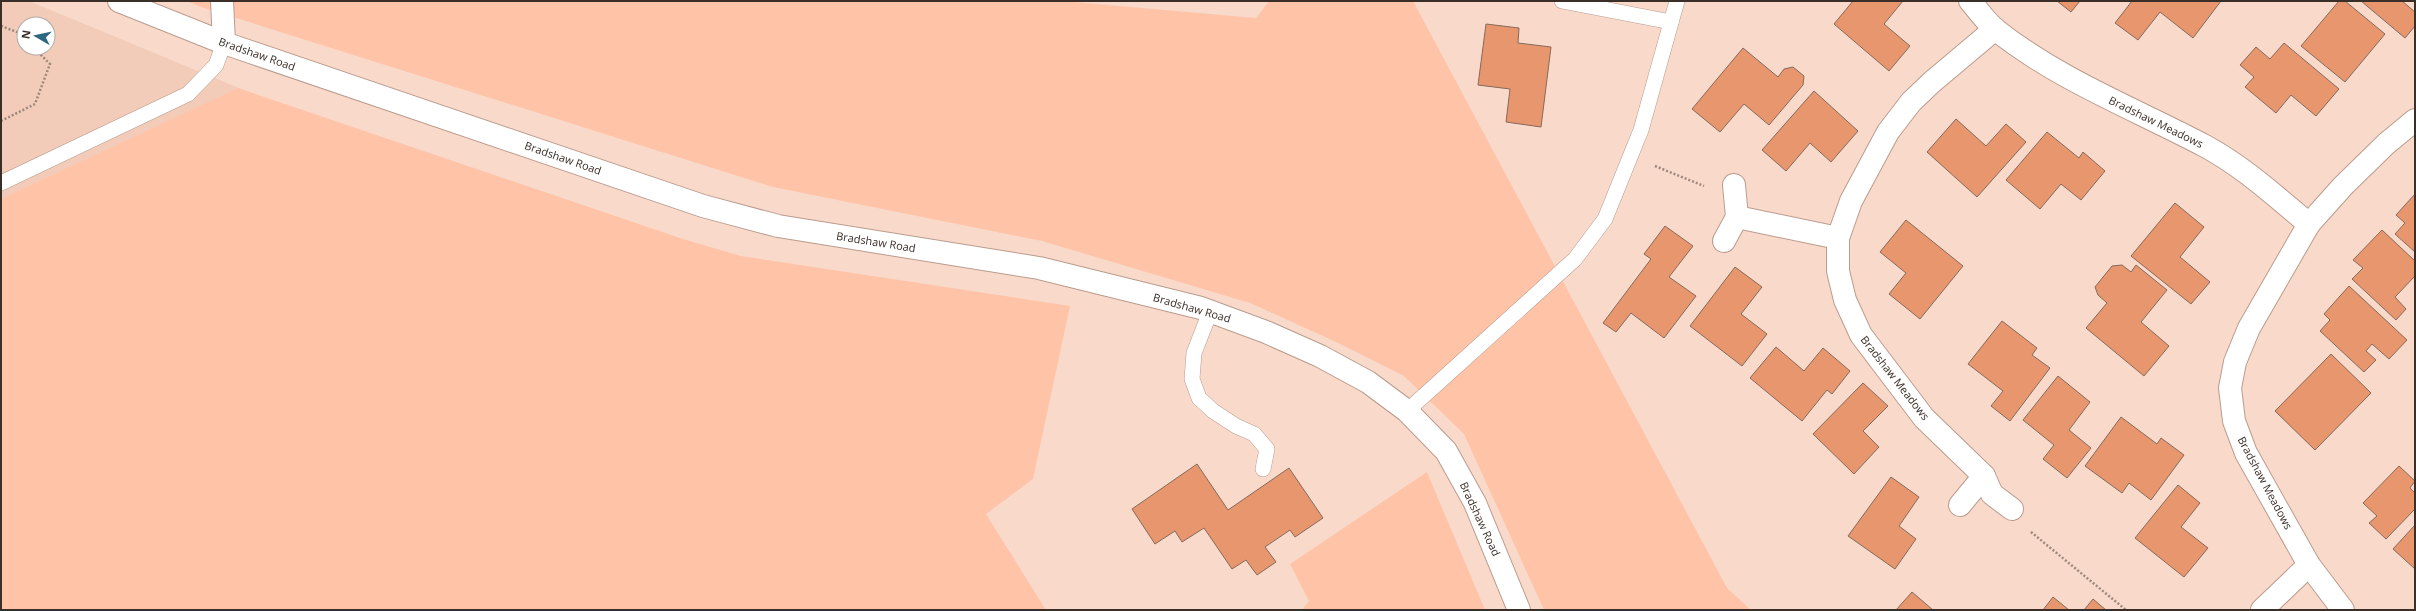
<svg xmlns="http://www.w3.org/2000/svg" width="2416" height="611" viewBox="0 0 2416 611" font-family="'Open Sans',sans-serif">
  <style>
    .built { fill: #f3ccb9; fill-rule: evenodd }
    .green { fill: #ffc4a8 }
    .building { fill: #e8966e; stroke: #856a5c }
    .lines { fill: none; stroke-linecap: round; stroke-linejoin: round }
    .service-casing { stroke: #ba9c8e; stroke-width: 16 }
    .minor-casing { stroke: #ba9c8e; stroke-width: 24 }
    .primary-casing { stroke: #ba9c8e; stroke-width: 24 }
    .path { stroke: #9d877c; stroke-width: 2.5; stroke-dasharray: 2 2; stroke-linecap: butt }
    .service { stroke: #fff; stroke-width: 15 }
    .minor { stroke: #fff; stroke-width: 22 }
    .primary { stroke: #fff; stroke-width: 22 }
    .labels { text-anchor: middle; stroke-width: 4; stroke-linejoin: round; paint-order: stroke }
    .street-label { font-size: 11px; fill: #3a2e28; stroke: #fff }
  </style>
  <rect width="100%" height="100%" fill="#f9d9ca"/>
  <path class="built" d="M1 1H29L251 93 1 220ZM24 24H48V48H24Z"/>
  <g class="green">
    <path d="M187 1H1063L1256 18 1269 1H1413L1727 588 1751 610H1544L1464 434 1404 376 1336 342 1250 303 1042 241 773 187 201 7Z"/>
    <path d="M238 88 683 239 741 256 1070 306 1033 479 986 514 1046 610H1V199Z"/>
    <path d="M1427 472 1485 610H1302L1309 601 1290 564Z"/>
  </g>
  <g class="building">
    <path d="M1853 1H1903L1884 24 1910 46 1889 71 1834 24Z"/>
    <path d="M2057 1H2080L2071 12Z"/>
    <path d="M2132 1H2221L2193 38 2160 12 2138 40 2115 23Z"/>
    <path d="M2339 1H2345L2385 34 2345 82 2301 46Z"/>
    <path d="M2361 1H2402L2415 12V26L2405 38Z"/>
    <path d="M1486 24 1519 28 1518 43 1551 47 1541 127 1506 122 1510 89 1478 85Z"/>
    <path d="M2284 43 2339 89 2316 116 2291 95 2276 113 2245 87 2254 77 2240 65 2256 47 2270 59Z"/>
    <path d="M1743 48 1778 77 1784 69 1793 67 1804 76 1803 85 1769 125 1744 104 1720 132 1692 109Z"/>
    <path d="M1814 91 1858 131 1831 162 1810 143 1786 171 1762 150Z"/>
    <path d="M1956 119 1986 146 2006 124 2026 142 1977 197 1927 152Z"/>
    <path d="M2047 132 2079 158 2083 152 2105 171 2081 200 2061 184 2040 209 2006 180Z"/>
    <path d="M2415 194V252L2395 234 2405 223 2396 215Z"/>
    <path d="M2175 203 2204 227 2180 257 2210 282 2191 304 2131 256Z"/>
    <path d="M1906 220 1963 266 1920 319 1889 294 1906 273 1880 252Z"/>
    <path d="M1665 226 1693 246 1669 277 1696 296 1664 338 1631 313 1616 332 1603 323 1651 259 1644 254Z"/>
    <path d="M2382 230 2415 261V276L2395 297 2406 309 2396 320 2352 279 2363 268 2353 260Z"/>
    <path d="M2122 265 2131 272 2136 265 2167 290 2141 322 2169 346 2144 376 2086 328 2107 303 2098 295 2095 287 2112 266Z"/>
    <path d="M1735 267 1762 287 1741 314 1767 334 1742 366 1690 326Z"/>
    <path d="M2349 286 2407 340 2389 359 2372 344 2366 351 2376 360 2364 372 2320 331 2330 320 2324 314Z"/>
    <path d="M2002 321 2037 348 2032 355 2050 368 2010 421 1991 406 2003 391 1968 364Z"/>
    <path d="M1776 347 1804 371 1823 348 1850 371 1832 394 1827 390 1802 421 1750 378Z"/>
    <path d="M2331 354 2371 393 2315 450 2275 411Z"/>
    <path d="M2058 376 2090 402 2069 430 2091 448 2067 478 2043 459 2054 445 2023 420Z"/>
    <path d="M1863 383 1888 406 1863 431 1879 447 1854 474 1813 434Z"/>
    <path d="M2121 417 2157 444 2161 438 2184 455 2151 500 2129 483 2122 493 2085 466Z"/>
    <path d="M1197 464 1228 510 1289 468 1323 518 1295 537 1290 530 1265 547 1276 562 1257 575 1246 560 1232 569 1204 528 1182 542 1175 531 1155 544 1132 509Z"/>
    <path d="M2399 466 2415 481 2410 488 2415 493V509L2386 539 2369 523 2377 516 2363 503Z"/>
    <path d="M1891 477 1919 497 1899 526 1916 539 1895 569 1848 536Z"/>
    <path d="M2178 485 2200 503 2181 527 2208 548 2184 577 2135 538Z"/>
    <path d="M2415 525V569L2393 549Z"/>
    <path d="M1912 592 1933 610H1896Z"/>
    <path d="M2053 597 2069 610H2043Z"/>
    <path d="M2093 599 2106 610H2084Z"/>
  </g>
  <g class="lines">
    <defs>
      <g id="service">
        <path d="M1562 1 1671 22"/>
        <path d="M1 183 188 94 216 65 224 43"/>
        <path d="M1210 312 1194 353 1192 379 1199 398 1213 411 1236 426 1254 434 1267 449 1263 469"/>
        <path d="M1407 411 1575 259 1605 219 1641 130 1677 1"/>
      </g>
      <g id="minor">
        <path d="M222 1 224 43"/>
        <path d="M1970 1C1978 10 1986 22 1996 30 2059 80 2135 109 2205 146 2244 167 2276 197 2309 224"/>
        <path d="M1995 29 1932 82 1911 102 1888 132 1851 201 1838 238V271L1845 300 1861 335 1924 418 1984 476 1992 494 2012 509"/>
        <path d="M1737 217 1838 238"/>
        <path d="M1724 241 1737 217 1734 185"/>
        <path d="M1960 505 1984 476"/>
        <path d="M2262 610 2309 565"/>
        <path d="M2343 610 2309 565 2246 453 2234 421 2230 388 2235 362 2249 328 2309 224 2343 186 2386 144 2415 120"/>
      </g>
      <path id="primary" d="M119 1 224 43 703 206 778 226 1039 268 1201 308 1266 332 1320 356 1368 382 1407 411 1446 451 1475 503 1519 610"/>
    </defs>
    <use href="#service" class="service-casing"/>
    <use href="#minor" class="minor-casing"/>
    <use href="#primary" class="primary-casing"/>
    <g class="path">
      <path d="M1 26 17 32 24 39"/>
      <path d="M1 121 35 104 50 64 34 48"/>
      <path d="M1655 166 1704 186"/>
      <path d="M2031 532 2126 610"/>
    </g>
    <use href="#service" class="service"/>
    <use href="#minor" class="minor"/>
    <use href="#primary" class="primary"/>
  </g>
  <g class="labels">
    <g class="street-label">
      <text transform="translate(257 54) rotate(19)" y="4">Bradshaw Road</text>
      <text transform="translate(2156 122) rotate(26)" y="4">Bradshaw Meadows</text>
      <text transform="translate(563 158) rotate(19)" y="4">Bradshaw Road</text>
      <text transform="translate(876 242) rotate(9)" y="4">Bradshaw Road</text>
      <text transform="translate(1192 308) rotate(16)" y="4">Bradshaw Road</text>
      <text transform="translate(1895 378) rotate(52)" y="4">Bradshaw Meadows</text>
      <text transform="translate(2265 483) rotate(62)" y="4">Bradshaw Meadows</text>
      <text transform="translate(1480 519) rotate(65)" y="4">Bradshaw Road</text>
    </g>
  </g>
  <rect width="2416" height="611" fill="none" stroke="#3a2e28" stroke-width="4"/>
  <g transform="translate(36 36) rotate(279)"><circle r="19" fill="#ffffff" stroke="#b0aba9"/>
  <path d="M0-3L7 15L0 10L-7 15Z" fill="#2b687f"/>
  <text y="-6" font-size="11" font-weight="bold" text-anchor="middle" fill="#3a2e28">N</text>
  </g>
</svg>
